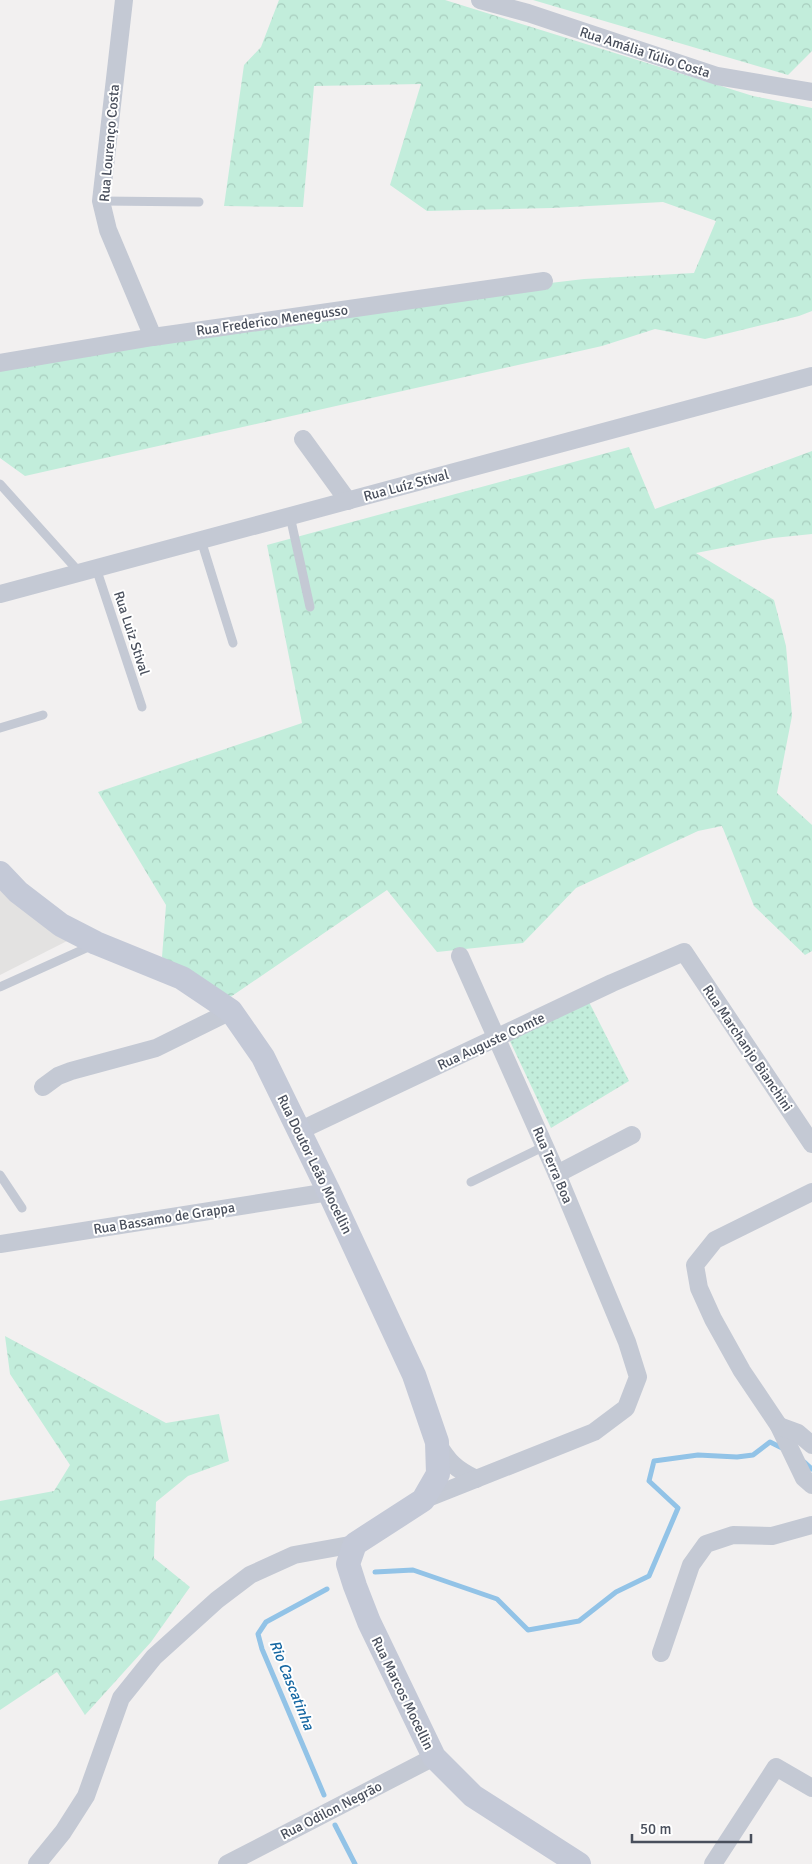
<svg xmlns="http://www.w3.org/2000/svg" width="812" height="1864" viewBox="0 0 812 1864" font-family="Signika,sans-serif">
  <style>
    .education { fill: #e3e2e1 }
    .forest { fill: url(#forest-crowns) }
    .park { fill: url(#park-dots) }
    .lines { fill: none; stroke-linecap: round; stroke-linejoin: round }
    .stream { stroke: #92c3e7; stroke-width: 5 }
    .lane { stroke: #c4c9d4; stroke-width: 9 }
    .street { stroke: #c4c9d4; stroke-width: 18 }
    .secondary { stroke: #c4c9d7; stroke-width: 24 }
    .labels { text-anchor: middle; stroke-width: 4; stroke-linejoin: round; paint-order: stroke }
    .street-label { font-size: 14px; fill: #494f5c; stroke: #fff }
    .water-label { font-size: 15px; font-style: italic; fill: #1667a2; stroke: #fff }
  </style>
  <defs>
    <pattern id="forest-crowns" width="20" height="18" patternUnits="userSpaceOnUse" patternTransform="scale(1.25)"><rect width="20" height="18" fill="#c2eddb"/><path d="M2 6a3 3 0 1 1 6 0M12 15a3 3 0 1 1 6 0" fill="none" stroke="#a8cdbe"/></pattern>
    <pattern id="park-dots" width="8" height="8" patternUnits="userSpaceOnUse" patternTransform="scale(1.25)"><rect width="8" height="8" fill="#c2eddb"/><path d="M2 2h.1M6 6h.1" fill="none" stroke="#a8cdbe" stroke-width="1.8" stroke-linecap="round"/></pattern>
  </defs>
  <rect width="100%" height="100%" fill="#f2f0f0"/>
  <path class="education" d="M0 887 69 940 0 975Z"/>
  <g class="forest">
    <path d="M279 0H445L753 96 812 108V311L799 316 705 339 655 329 602 346 25 476 0 458V367L459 294 584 279 694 273 716 221 663 202 552 208 427 211 390 185 421 84 314 86 303 207 224 206 244 65 261 47Z"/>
    <path d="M533 0H812V51L788 75Z"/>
    <path d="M629 447 655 509 812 451V534L773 538 696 553 774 600 786 646 792 716 777 793 812 825V951L805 955 754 906 722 826 698 831 576 888 523 943 437 952 387 890 229 998 162 957 166 905 98 792 302 723 267 545Z"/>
    <path d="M5 1336 166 1423 219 1414 229 1461 188 1476 156 1502 154 1558 190 1587 151 1642 85 1715 57 1672 0 1710V1501L54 1491 70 1465 10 1374Z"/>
  </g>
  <path class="park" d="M589 1002 629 1081 551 1128 509 1039Z"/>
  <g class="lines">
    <g class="stream">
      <path d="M804 1462 812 1469"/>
      <path d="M375 1572 413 1570 497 1599 528 1630 579 1621 616 1592 649 1576 678 1508 649 1481 654 1461 698 1455 737 1457 753 1455 770 1442 784 1449"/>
      <path d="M324 1795 262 1649 258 1634 266 1622 327 1589"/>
      <path d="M335 1825 355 1864"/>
    </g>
    <g class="lane">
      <path d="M101 201 199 202"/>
      <path d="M0 484 80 573"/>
      <path d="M290 516 310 607"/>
      <path d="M201 540 233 643"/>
      <path d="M96 568 142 707"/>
      <path d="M0 728 43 715"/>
      <path d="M0 987 93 945"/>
      <path d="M0 1175 22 1208"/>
      <path d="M471 1182 545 1146"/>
    </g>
    <g class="street">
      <path d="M124 0 101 201 108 230 153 337"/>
      <path d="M480 0 528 13 717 76 812 92"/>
      <path d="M0 363 153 337 544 281"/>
      <path d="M303 439 348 501"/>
      <path d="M0 594 812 376"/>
      <path d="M43 1087 58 1076 71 1071 156 1048 231 1011"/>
      <path d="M299 1131 612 983 684 952 812 1144"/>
      <path d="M557 1174 632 1135"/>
      <path d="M812 1192 715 1240 695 1265 699 1288 713 1319 742 1371 779 1426 804 1478 812 1485"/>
      <path d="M0 1244 329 1192"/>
      <path d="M779 1426 798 1433 812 1445"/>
      <path d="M437 1443C449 1462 455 1469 476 1479"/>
      <path d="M423 1500 594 1432 626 1408 638 1377 627 1342 557 1174 460 956"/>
      <path d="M661 1653 691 1565 706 1544 733 1535 772 1536 812 1525"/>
      <path d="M37 1864 63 1832 86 1796 121 1698 154 1657 217 1600 250 1575 294 1555 355 1544"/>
      <path d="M227 1864 434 1757"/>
      <path d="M713 1864 776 1767 812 1788"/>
    </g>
    <path class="secondary" d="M0 873 18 892 61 925 96 943 182 978 231 1011 263 1057 329 1192 414 1375 437 1442 438 1474 423 1500 355 1544 348 1564 355 1586 369 1622 434 1757 473 1796 579 1864"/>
  </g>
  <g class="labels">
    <g class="street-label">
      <text transform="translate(645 52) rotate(18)" y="5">Rua Amália Túlio Costa</text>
      <text transform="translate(109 143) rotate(-85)" y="5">Rua Lourenço Costa</text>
      <text transform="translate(272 320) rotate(-8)" y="5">Rua Frederico Menegusso</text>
      <text transform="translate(406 485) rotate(-15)" y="5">Rua Luíz Stival</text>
      <text transform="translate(132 633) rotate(72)" y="5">Rua Luiz Stival</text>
      <text transform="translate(491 1041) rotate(-25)" y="5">Rua Auguste Comte</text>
      <text transform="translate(748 1048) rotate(56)" y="5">Rua Marchanjo Bianchini</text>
      <text transform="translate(315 1164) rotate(64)" y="5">Rua Doutor Leão Mocellin</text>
      <text transform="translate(553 1165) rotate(67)" y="5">Rua Terra Boa</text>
      <text transform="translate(164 1218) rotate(-9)" y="5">Rua Bassamo de Grappa</text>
      <text transform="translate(403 1693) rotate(64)" y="5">Rua Marcos Mocellin</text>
      <text transform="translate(331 1810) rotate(-27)" y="5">Rua Odilon Negrão</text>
    </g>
    <g class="water-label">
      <text transform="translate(292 1685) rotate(68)" y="5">Rio Cascatinha</text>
    </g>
  </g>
  <path d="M632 1834v8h119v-8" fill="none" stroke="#494f5c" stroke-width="2.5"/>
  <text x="640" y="1834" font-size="15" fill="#494f5c" stroke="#ffffff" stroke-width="4" paint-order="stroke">50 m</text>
</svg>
